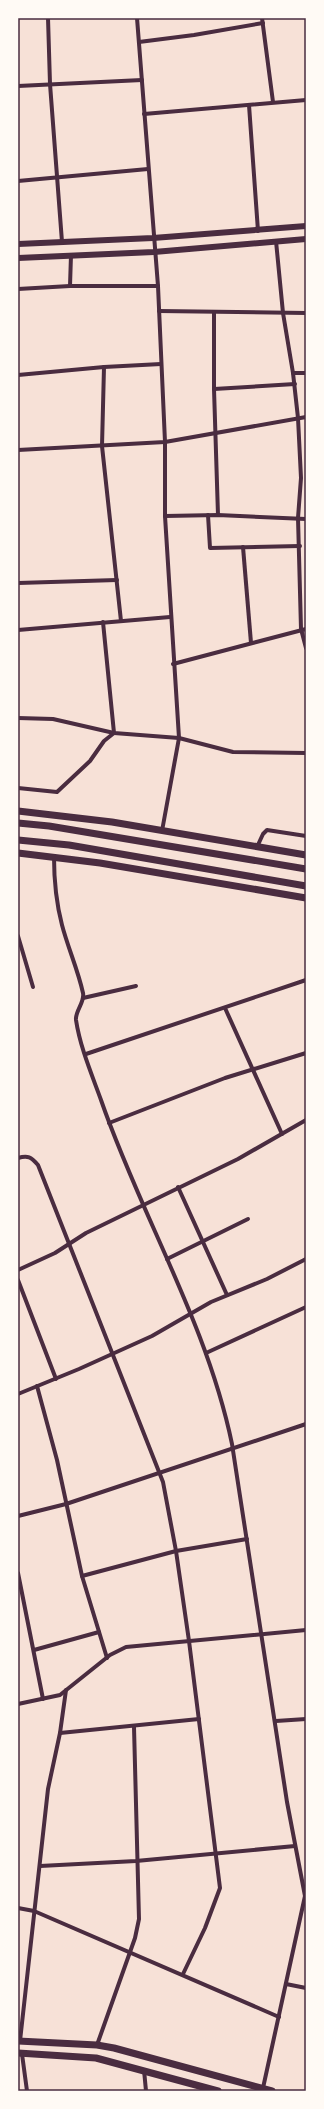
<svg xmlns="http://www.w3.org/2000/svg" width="324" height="2109" viewBox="0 0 324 2109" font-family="Cabin,sans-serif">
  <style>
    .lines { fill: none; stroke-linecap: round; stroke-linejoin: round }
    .minor { stroke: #4a2c40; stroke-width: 4 }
    .secondary { stroke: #4a2c40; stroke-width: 6 }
    .primary { stroke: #4a2c40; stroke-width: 7 }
    .trunk { stroke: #4a2c40; stroke-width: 7 }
    .neatline { fill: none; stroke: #4a2c40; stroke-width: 1.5 }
  </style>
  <rect width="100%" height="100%" fill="#f7e1d7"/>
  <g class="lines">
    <g class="minor">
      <path d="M48 18 50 84 62 242"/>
      <path d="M137 18 158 286 165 442V516L179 738 162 831"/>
      <path d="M262 18 273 102"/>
      <path d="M139 42 194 35 263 23"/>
      <path d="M18 86 142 80"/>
      <path d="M249 105 258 231"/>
      <path d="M144 114 306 100"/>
      <path d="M18 181 148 169"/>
      <path d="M276 241 283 313 293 373 298 418 301 478 298 518 301 629 306 648"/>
      <path d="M70 286 71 255"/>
      <path d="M18 289 70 286H158"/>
      <path d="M159 311 306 313"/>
      <path d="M214 312V389L218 515"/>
      <path d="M104 367 102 446 121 621"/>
      <path d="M293 373H306"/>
      <path d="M18 375 104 367 161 364"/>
      <path d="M214 389 295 384"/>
      <path d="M18 450 165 442 306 417"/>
      <path d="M208 515 210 548 300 546"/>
      <path d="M165 516 218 515 306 519"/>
      <path d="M243 547 251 643"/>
      <path d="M18 583 117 580"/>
      <path d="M18 630 170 617"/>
      <path d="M173 664 306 629"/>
      <path d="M18 718 53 719 114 733 179 738 233 752 306 753"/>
      <path d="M18 788 57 792 90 761 104 741 114 733 103 622"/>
      <path d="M257 847 263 834 267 830 306 836"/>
      <path d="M54 857C54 880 56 902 62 925 68 948 78 970 83 993 85 1002 75 1011 76 1020 80 1047 92 1075 101 1100 141 1216 207 1323 232 1444L287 1802 305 1896 263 2088"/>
      <path d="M18 936 33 987"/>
      <path d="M83 998 136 986"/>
      <path d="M225 1008 282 1134"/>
      <path d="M86 1054 306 980"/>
      <path d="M109 1123 225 1078 306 1053"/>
      <path d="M18 1158C28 1155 31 1157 38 1165L163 1482 176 1551 189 1641 220 1888 205 1928 183 1974"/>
      <path d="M178 1187 227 1295"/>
      <path d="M167 1259 248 1219"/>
      <path d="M18 1270 55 1253 86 1233 238 1159 306 1120"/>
      <path d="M18 1280 56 1379"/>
      <path d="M206 1353 306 1307"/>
      <path d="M37 1386 57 1460 82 1576 107 1658"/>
      <path d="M18 1394 79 1369 152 1336 211 1302 267 1279 306 1259"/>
      <path d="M18 1516 66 1504 306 1424"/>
      <path d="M18 1573 43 1699"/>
      <path d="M82 1576 176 1551 247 1539"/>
      <path d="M34 1650 99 1632"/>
      <path d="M18 1704 60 1695 110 1655 126 1647 306 1630"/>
      <path d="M276 1721 306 1719"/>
      <path d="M60 1733 199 1719"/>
      <path d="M40 1866 136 1861 295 1846"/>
      <path d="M18 1908 34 1911 279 2017"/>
      <path d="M286 1984 306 1988"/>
      <path d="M20 2041 48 1789 60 1733 66 1690"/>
      <path d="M97 2045 135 1938 139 1919 134 1727"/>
      <path d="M22 2054 27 2091"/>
      <path d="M144 2070 146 2091"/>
    </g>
    <g class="secondary">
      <path d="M18 244 153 238 306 226"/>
      <path d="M18 258 154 252 306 239"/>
    </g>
    <g class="primary">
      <path d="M18 2041 97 2045 114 2048 272 2091"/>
      <path d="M18 2053 96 2058 218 2091"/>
    </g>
    <g class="trunk">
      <path d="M18 811 112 822 306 855"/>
      <path d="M18 823 49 826 306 869"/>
      <path d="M18 840 69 845 306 886"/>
      <path d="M18 853 100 863 306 898"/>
    </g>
  </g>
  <rect width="324" height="2109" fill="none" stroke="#fffaf5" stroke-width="38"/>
  <rect x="19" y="19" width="286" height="2071" class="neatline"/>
</svg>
